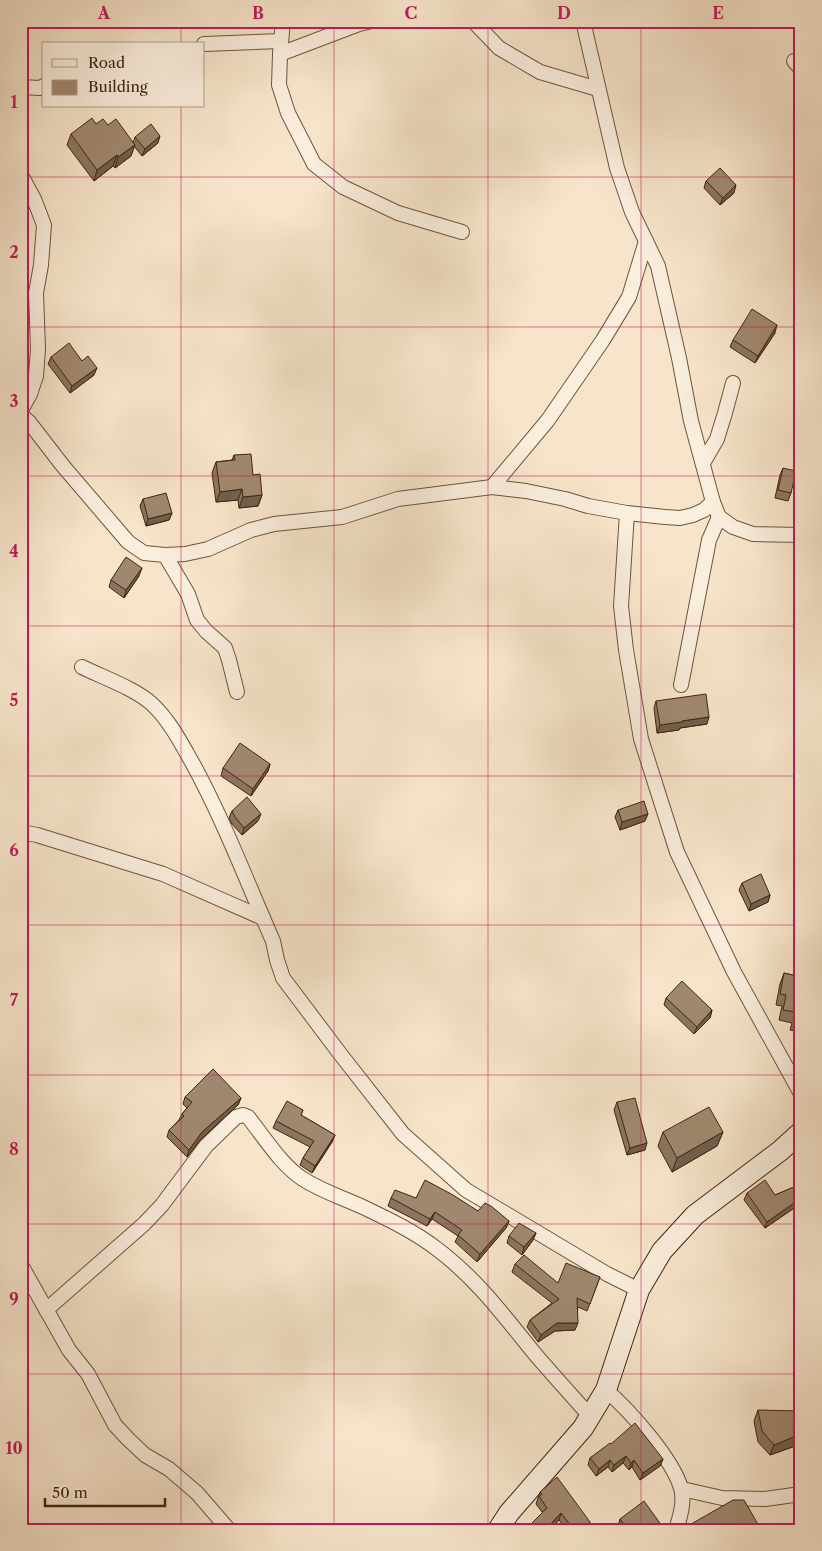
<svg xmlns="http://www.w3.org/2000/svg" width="822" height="1551" viewBox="0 0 822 1551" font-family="'Libre Caslon Text',serif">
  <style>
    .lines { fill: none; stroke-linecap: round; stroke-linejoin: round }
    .street-casing { stroke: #6e543d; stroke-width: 16 }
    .secondary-casing { stroke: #41240e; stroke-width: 22 }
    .street { stroke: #faeedd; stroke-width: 14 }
    .secondary { stroke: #faeedd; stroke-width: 20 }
    .wall { fill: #8a7560; stroke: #41240e }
    .shaded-wall { fill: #705f4e; stroke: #41240e }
    .building { fill: #a08870; stroke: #41240e }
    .grid { fill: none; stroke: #c2185b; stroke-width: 1; stroke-opacity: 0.55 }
    .neatline { fill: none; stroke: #c2185b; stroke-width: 2 }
    .grid-label { font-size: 16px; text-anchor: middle; font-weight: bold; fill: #c2185b }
  </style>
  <rect width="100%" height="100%" fill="#f7e5cb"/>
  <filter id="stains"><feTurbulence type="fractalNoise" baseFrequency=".004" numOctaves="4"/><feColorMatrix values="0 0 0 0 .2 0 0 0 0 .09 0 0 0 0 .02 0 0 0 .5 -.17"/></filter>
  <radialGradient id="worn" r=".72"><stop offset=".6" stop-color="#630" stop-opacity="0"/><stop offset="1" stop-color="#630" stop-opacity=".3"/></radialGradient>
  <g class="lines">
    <defs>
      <g id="street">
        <path d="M283 21 280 54 279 85 288 113 314 164 343 187 398 213 462 232"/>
        <path d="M473 21 499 48 540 72 598 89"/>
        <path d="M583 21 617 168 632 212 658 266 679 358 691 421 713 502 719 517 733 527 753 534 801 535"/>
        <path d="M204 44 281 41"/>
        <path d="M280 54 359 24 372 21"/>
        <path d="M794 61 801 69"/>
        <path d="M21 87 40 88 44 86"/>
        <path d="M21 175 34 199 44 225 41 265 36 293 38 349 36 376 30 394 21 410"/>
        <path d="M21 415 29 422 63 466 128 542 144 553 165 555 185 554 208 549 251 530 274 524 342 517 398 499 492 487 526 491 565 499 588 506 627 513 665 517 680 518 693 515 704 510 713 502"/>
        <path d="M703 463 717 439 725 413 733 383"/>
        <path d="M492 487 548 420 603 340 629 297 646 241"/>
        <path d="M627 513 621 606 626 650 641 739 677 852 734 972 801 1094"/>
        <path d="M165 555 188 594 197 620 206 631 225 648 229 660 237 692"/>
        <path d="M82 667C102 677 136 689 152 704 170 721 181 743 193 764 224 821 247 882 273 941L277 960 283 978 341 1055 403 1134 466 1190 607 1274 639 1290"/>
        <path d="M681 685 709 540 719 517"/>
        <path d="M21 832 37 835 163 874 263 918"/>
        <path d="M21 1265 69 1350 88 1374 115 1425 128 1439 145 1455 169 1469 197 1493 229 1530"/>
        <path d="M46 1310 144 1224 162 1205 206 1146 236 1117 243 1115 248 1117C265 1138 281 1165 303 1179 323 1192 344 1198 365 1208 390 1220 415 1232 437 1249 477 1279 504 1316 535 1354 553 1375 572 1396 590 1416"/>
        <path d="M606 1390C630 1411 672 1458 681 1488 685 1501 680 1517 676 1530"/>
        <path d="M682 1489 722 1498 765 1499 801 1494"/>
      </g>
      <path id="secondary" d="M498 1530 509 1513 583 1428 606 1390 639 1290 662 1251 695 1215 780 1151 801 1132"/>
    </defs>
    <use href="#street" class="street-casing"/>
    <use href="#secondary" class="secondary-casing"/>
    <use href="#street" class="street"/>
    <use href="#secondary" class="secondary"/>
  </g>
  <g class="wall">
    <path d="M629 21H642L634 27Z"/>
    <path d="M96 124 108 125 133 143 135 137 158 143 142 156 134 146 131 156 115 168 113 166 94 181 67 145 71 134Z"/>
    <path d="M706 181 734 193 720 205 704 188Z"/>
    <path d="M775 333 755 363 730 347 733 340Z"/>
    <path d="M51 357 82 361 94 375 70 393 48 364Z"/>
    <path d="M234 455 253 475 262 495 258 506 239 508 238 500 216 502 212 473 216 462 232 460Z"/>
    <path d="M783 468 791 493 788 501 775 498 780 475Z"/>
    <path d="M143 499 172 513 169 520 146 526 140 506Z"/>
    <path d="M139 576 124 598 109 587 111 580Z"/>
    <path d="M656 701 707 724 680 728 679 730 657 733 654 708Z"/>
    <path d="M270 764 268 771 251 796 221 776 223 768Z"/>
    <path d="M618 810 645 821 620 830 615 817Z"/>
    <path d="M232 811 258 821 242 835 232 824 229 818Z"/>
    <path d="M742 883 770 895 768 902 749 911 739 890Z"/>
    <path d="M784 973 801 977V1032L790 1030 792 1023 779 1020 782 1006 776 1005 780 984Z"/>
    <path d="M666 998 712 1010 710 1018 694 1034 664 1005Z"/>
    <path d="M185 1097 241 1098 238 1105 200 1140 187 1157 167 1137 169 1130 179 1120 182 1114 187 1108 183 1104Z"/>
    <path d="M617 1102 645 1150 627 1155 614 1110Z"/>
    <path d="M303 1110 301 1115 335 1135 332 1142 312 1173 300 1165 303 1158 310 1147 273 1128 276 1121Z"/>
    <path d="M663 1132H723L717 1146 672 1172 658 1146Z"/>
    <path d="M801 1184V1206L800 1204 765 1228 744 1200 747 1193 775 1195Z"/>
    <path d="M391 1198H416L478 1211 509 1221 506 1228 477 1262 455 1242 458 1236 432 1219 427 1226 388 1206Z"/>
    <path d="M536 1233 533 1240 522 1255 507 1243 509 1236Z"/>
    <path d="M515 1264 558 1283 600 1277 587 1311 578 1307 575 1330 555 1331 538 1342 527 1327 530 1320 552 1303 512 1272Z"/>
    <path d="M758 1410 798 1445 770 1455 758 1442 754 1421Z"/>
    <path d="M611 1444 663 1459 660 1466 640 1480 632 1467 629 1470 623 1463 612 1472 608 1467 596 1476 588 1465 590 1458Z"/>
    <path d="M540 1492 588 1530H566L559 1520 542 1512 536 1504Z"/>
    <path d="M620 1519 661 1530H620L618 1526Z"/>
  </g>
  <g class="shaded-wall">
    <path d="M636 21H642L634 27Z"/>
    <path d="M160 136 158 143 142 156 145 149Z"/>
    <path d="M135 145 131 156 115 168 118 157Z"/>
    <path d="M117 155 113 166 94 181 97 170Z"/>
    <path d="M736 185 734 193 720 205 723 198Z"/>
    <path d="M777 325 775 333 755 363 758 356Z"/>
    <path d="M97 368 94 375 70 393 72 386Z"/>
    <path d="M242 489 238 500 216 502 220 492Z"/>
    <path d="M262 495 258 506 239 508 243 497Z"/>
    <path d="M172 513 169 520 146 526 148 519Z"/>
    <path d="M142 568 139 576 124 598 126 590Z"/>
    <path d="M709 717 707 724 680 728 679 730 657 733 660 725 682 721Z"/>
    <path d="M270 764 268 771 251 796 253 789Z"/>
    <path d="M261 814 258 821 242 835 244 828Z"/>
    <path d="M648 814 645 821 620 830 622 822Z"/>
    <path d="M770 895 768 902 749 911 751 904Z"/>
    <path d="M712 1010 710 1018 694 1034 697 1027Z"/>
    <path d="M241 1098 238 1105 200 1140 187 1157 189 1150 202 1132Z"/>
    <path d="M723 1132 717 1146 672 1172 677 1158Z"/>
    <path d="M335 1135 332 1142 312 1173 315 1166Z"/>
    <path d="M647 1143 645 1150 627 1155 630 1148Z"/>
    <path d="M801 1198 800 1204 765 1228 767 1222Z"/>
    <path d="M435 1212 432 1219 427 1226 430 1219Z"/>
    <path d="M509 1221 506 1228 477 1262 480 1254Z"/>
    <path d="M536 1233 533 1240 522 1255 524 1247Z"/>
    <path d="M557 1323H578L575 1330 555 1331 538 1342 541 1335Z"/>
    <path d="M801 1434 798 1445 770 1455 774 1445Z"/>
    <path d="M626 1456 623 1463 612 1472 614 1465Z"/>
    <path d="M663 1459 660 1466 640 1480 643 1473Z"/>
    <path d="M610 1460 608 1467 596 1476 599 1469Z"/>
    <path d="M634 1460 632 1467 629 1470 631 1463Z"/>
    <path d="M561 1513 559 1520 550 1530H545Z"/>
    <path d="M590 1522 588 1530H581Z"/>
  </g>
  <g class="building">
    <path d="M92 118 96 124 103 119 108 125 116 119 135 145 118 157 117 155 97 170 71 134Z"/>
    <path d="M151 124 160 136 145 149 135 137Z"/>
    <path d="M720 168 736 185 723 198 706 181Z"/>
    <path d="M752 309 777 325 758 356 733 340Z"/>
    <path d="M69 343 82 361 88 356 97 368 72 386 51 357Z"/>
    <path d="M251 454 253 475 260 474 262 495 243 497 242 489 220 492 216 462 235 460 234 455Z"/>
    <path d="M783 468 796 471 791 493 778 490Z"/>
    <path d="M166 493 172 513 148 519 143 499Z"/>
    <path d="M126 557 142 568 126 590 111 580Z"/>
    <path d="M706 694 709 717 682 721V722L660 725 656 701Z"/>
    <path d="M240 743 270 764 253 789 223 768Z"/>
    <path d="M247 797 261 814 244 828 235 817 232 811Z"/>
    <path d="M644 801 648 814 622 822 618 810Z"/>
    <path d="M761 874 770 895 751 904 742 883Z"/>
    <path d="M784 973 801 977V1021L794 1019 795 1012 783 1010 786 995 780 994Z"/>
    <path d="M682 981 712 1010 697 1027 666 998Z"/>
    <path d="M213 1069 241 1098 202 1132 189 1150 169 1130 184 1116 182 1114 192 1102 185 1097Z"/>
    <path d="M635 1098 647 1143 630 1148 617 1102Z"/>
    <path d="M287 1101 303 1110 301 1115 335 1135 315 1166 303 1158 314 1141 276 1121Z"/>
    <path d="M709 1107 723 1132 677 1158 663 1132Z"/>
    <path d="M425 1180 453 1195 478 1211 485 1203 491 1206 509 1221 480 1254 458 1235 462 1230 435 1212 430 1219 391 1198 395 1190 416 1198Z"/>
    <path d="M765 1180 775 1195 801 1184V1198L767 1222 747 1193Z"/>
    <path d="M519 1223 536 1233 524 1247 509 1236Z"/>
    <path d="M524 1255 558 1283 566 1263 600 1277 590 1304 577 1298 578 1323H557L541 1335 530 1320 559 1299 515 1264Z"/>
    <path d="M758 1410 801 1411V1434L774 1445 762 1431Z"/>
    <path d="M635 1423 663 1459 643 1473 634 1460 631 1463 626 1456 614 1465 610 1460 599 1469 590 1458 610 1443 611 1444Z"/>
    <path d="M557 1477 590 1522 581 1530H574L561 1513 545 1530H525L547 1508 539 1496 542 1494 540 1492Z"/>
    <path d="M733 1500H744L759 1526 754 1530H688L686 1527Z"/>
    <path d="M644 1501 662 1526 657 1530H628L620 1519Z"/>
  </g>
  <path class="grid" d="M181 21V44M334 21V1530M488 21V1530M641 21V1530M181 106V1530M21 177H801M21 327H801M21 476H801M21 626H801M21 776H801M21 925H801M21 1075H801M21 1224H801M21 1374H801"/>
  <rect width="822" height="1551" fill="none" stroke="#f7e5cb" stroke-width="55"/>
  <rect x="42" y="42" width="162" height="65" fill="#faeedd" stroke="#b09d8a"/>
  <rect x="52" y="59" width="25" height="8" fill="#faeedd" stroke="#b09d8a"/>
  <text x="88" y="68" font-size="15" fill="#41240e">Road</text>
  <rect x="52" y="80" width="25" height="15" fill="#a08870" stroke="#b09d8a"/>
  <text x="88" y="92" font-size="15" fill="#41240e">Building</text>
  <path d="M45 1498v8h120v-8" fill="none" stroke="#41240e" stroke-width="2.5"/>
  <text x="52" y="1498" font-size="15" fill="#41240e" stroke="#faeedd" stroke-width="4" paint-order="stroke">50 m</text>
  <rect x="28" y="28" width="766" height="1496" class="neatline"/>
  <g class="grid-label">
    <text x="104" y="19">A</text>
    <text x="258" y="19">B</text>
    <text x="411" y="19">C</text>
    <text x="564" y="19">D</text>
    <text x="718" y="19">E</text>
    <text x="14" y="108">1</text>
    <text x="14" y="258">2</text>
    <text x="14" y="407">3</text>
    <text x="14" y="557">4</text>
    <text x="14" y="706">5</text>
    <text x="14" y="856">6</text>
    <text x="14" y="1006">7</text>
    <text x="14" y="1155">8</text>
    <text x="14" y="1305">9</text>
    <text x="14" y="1454">10</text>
  </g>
  <rect width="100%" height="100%" filter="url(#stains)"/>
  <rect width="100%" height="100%" fill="url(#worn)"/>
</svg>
